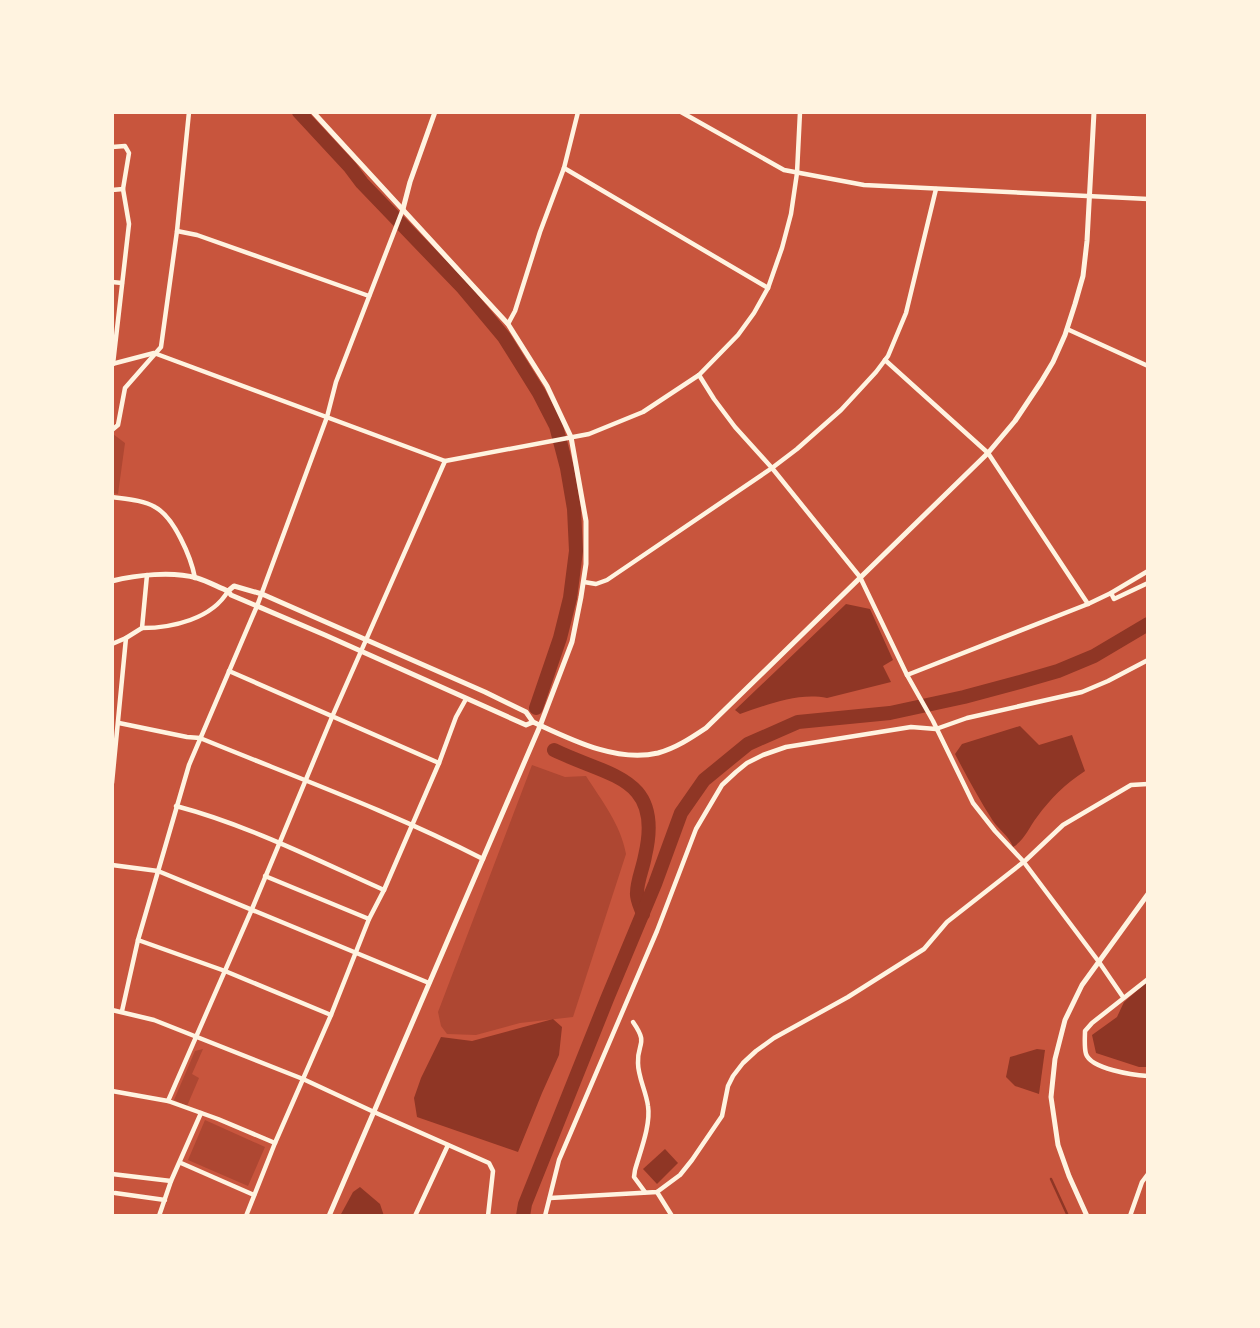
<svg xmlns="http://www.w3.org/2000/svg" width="1260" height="1328" viewBox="0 0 1260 1328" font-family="'Asap Condensed',sans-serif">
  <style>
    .green { fill: #ae4732 }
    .water { fill: #8f3625 }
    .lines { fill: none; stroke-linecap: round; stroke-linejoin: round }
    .stream { stroke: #8f3625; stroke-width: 2.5 }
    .river { stroke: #8f3625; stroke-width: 14 }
    .minor { stroke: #fff3e0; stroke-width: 4.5 }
    .tertiary { stroke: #fff3e0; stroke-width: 5 }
  </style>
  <rect width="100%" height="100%" fill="#c8553d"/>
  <g class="green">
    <path d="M113 434 125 443 118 494 112 493Z"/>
    <path d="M532 765 565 777 586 776C602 801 621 825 626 854L573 1017 520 1023 476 1035 447 1034 441 1026 438 1012Z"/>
    <path d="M203 1049 192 1074 199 1078 187 1106 174 1100 195 1051Z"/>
    <path d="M205 1120 265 1147 248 1186 188 1160Z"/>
  </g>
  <g class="water">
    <path d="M846 604 870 609 893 660 883 666 891 682 827 698C798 692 767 705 740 714L735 710Z"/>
    <path d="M1020 726 1039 745 1072 735 1085 771C1065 784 1051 798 1037 817 1029 827 1025 840 1013 847 1009 836 999 830 993 821 979 799 967 777 955 754L962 744Z"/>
    <path d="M1148 981V1067H1139L1096 1053 1092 1035 1117 1017 1124 1002Z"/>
    <path d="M553 1019 562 1027 559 1055 542 1093 518 1152 417 1117 414 1098 421 1078 441 1037 472 1041Z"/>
    <path d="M1037 1049 1045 1050 1039 1094 1015 1086 1006 1077 1010 1057Z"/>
    <path d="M665 1149 678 1163 657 1184 643 1169Z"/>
    <path d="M360 1187 380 1204 384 1216H340L353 1192Z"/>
  </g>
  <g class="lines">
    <path class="stream" d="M1051 1179 1068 1216"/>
    <g class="river">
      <path d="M299 112 350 167 362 183 463 288 504 337 539 393 556 426 567 468 574 509 576 551 570 598 560 638 536 708"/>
      <path d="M554 750C609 777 664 776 645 856 643 868 637 881 637 893 636 899 641 908 643 914"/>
      <path d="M523 1216 525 1204 607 999 655 884 681 813 704 780 748 744 798 722 890 713 964 697 1020 682 1058 671 1094 656 1148 624"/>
    </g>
    <g class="minor">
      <path d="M681 112 784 170 864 185 1148 199"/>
      <path d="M112 147 125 146 129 153 123 189 112 190"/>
      <path d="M564 168 768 288"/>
      <path d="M177 231 197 235 369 296"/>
      <path d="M112 282 122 283"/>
      <path d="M508 324 515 311 540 232 564 168 578 112"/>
      <path d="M1067 329 1148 366"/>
      <path d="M885 360 988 453 1088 604"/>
      <path d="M112 364 154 353 445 461 589 434 643 412 699 375 738 335 754 313 768 288 782 248 791 214 797 173 800 112"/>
      <path d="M113 364 129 224 123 189"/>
      <path d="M699 375 714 399 735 427 772 468 860 577 907 675 933 721 973 803 995 831 1023 861 1099 962 1123 997"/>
      <path d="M112 430 118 425 125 388 161 347 177 231 189 112"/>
      <path d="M112 497C126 499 143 500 155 507 174 517 191 557 195 578"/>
      <path d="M584 582 596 584 607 580 772 468 797 449 841 410 876 372 888 356 906 313 936 189"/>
      <path d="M1111 593 1114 599 1148 583"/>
      <path d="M142 628C172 628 212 619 228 591"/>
      <path d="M112 644 126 638 142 628 147 575"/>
      <path d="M229 671 439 763"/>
      <path d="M907 675 1088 604 1111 593 1148 571"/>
      <path d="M119 723 187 737 200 738C295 777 392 812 483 859"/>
      <path d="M112 783 126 638"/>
      <path d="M176 806C248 825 317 860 384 890"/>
      <path d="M112 865 158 871 429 983"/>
      <path d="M265 876 369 919"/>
      <path d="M138 940 225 971 331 1015"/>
      <path d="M1148 979 1092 1023 1085 1031C1085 1037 1084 1047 1086 1054 1091 1069 1133 1075 1148 1076"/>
      <path d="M112 1010 154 1020 303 1079 374 1112 489 1163 493 1171 488 1216"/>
      <path d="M122 1011 138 940 189 765 257 606 327 417 336 382 403 209"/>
      <path d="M633 1022C649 1045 637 1042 638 1063 638 1077 646 1091 648 1106 651 1125 640 1152 635 1170L634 1177 645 1192"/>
      <path d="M112 1091 168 1101"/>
      <path d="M275 1143 218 1119 168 1101 252 909 332 717 445 461"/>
      <path d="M181 1163 254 1195"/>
      <path d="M112 1174 171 1181"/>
      <path d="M657 1192 672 1216"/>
      <path d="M115 1193 165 1200"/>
      <path d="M550 1198 657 1192 680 1175 692 1160 722 1116 728 1086 733 1076 743 1063 756 1051 774 1038 848 997 924 949 947 922 1026 860 1063 825 1131 785 1148 784"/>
      <path d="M159 1216 171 1181 201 1113"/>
      <path d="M246 1216 275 1143 331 1015 369 919 384 890 439 763 456 717 466 699"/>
      <path d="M415 1216 448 1145"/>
      <path d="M545 1216 559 1160 657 931 696 829 722 785 736 772 747 763 763 755 786 747 911 727 936 729 967 718 1082 692 1108 681 1148 660"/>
      <path d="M1130 1216 1142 1182 1148 1174"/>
    </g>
    <g class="tertiary">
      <path d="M313 112 508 324 547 386 571 437 586 521V564L581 597 572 642 540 726 329 1216"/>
      <path d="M403 209 410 182 435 112"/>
      <path d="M112 581C136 575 172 571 197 578 207 581 218 587 228 591L231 595 325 635 526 725 533 722"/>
      <path d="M228 591 234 586 262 594 485 692 526 712 533 722C570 739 616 763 658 753 676 748 691 738 706 728L988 453 1015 421 1041 382 1053 362 1065 335 1075 304 1083 276 1087 241 1094 112"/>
      <path d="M1087 1216 1069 1176 1058 1145 1051 1097 1055 1059 1065 1020 1082 985 1148 894"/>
    </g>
  </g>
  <rect width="1260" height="1328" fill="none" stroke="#fff3e0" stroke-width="228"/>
</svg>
